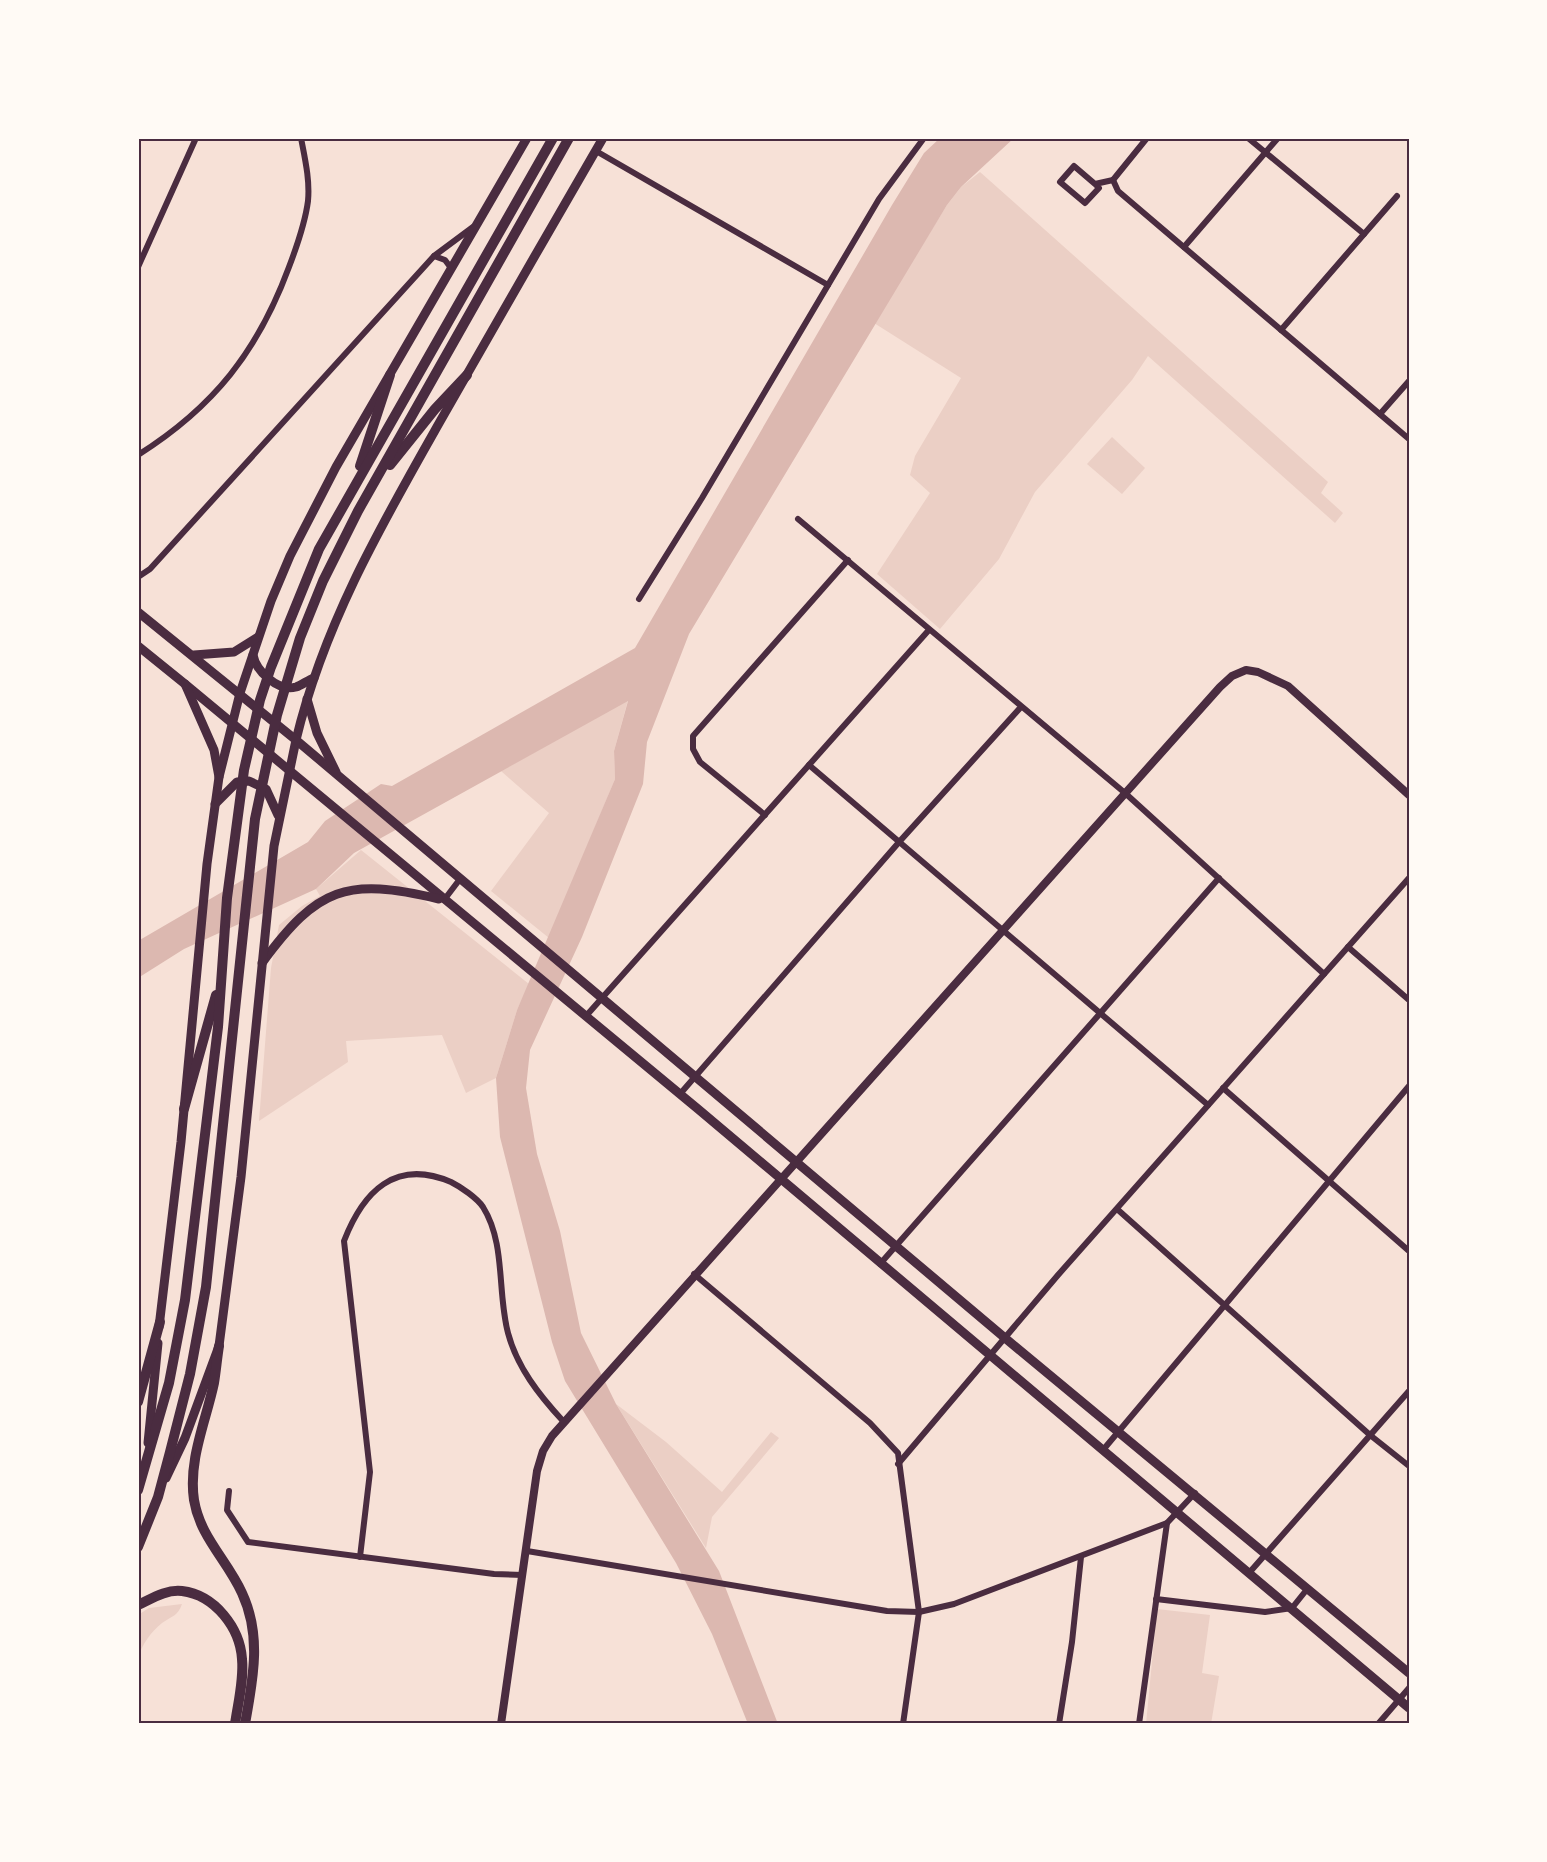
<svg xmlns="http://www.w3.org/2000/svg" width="1547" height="1862" viewBox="0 0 1547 1862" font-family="Jost,sans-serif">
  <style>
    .green { fill: #ebcfc5 }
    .water { fill: #dcb8b0 }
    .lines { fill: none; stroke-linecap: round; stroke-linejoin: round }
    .minor { stroke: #4a2c40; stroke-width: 6 }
    .tertiary { stroke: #4a2c40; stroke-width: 8 }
    .primary { stroke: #4a2c40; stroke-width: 9 }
    .trunk { stroke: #4a2c40; stroke-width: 9 }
    .motorway { stroke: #4a2c40; stroke-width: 10 }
    .neatline { fill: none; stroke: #4a2c40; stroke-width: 2 }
  </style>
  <rect width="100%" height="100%" fill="#f7e1d7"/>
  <g class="green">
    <path d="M980 172 1328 482 1321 493 1343 513 1335 523 1148 356 1132 380 1035 492 999 559 940 629 877 574 930 493 910 475 915 456 961 378 874 323 947 205 961 187Z"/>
    <path d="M1112 437 1145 468 1122 494 1087 464Z"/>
    <path d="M628 700 614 751 615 779 549 938 491 891 549 813 501 771Z"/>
    <path d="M361 850 529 984 517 1010 496 1078 466 1093 442 1035 346 1041 348 1062 259 1121 271 968 279 925 302 906 320 896 316 889Z"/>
    <path d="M616 1404 666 1442 722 1492 771 1432 779 1438 712 1517 706 1548Z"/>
    <path d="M182 1604C178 1616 172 1616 162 1623 151 1632 142 1644 138 1658V1615L149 1608Z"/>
    <path d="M1157 1609 1210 1615 1202 1673 1219 1676 1211 1724H1146Z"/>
  </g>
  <path class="water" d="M940 138H1014L961 187 947 205 689 634 647 742 643 784 582 937 530 1050 526 1088 537 1154 560 1231 581 1333 616 1404 719 1571 778 1724H748L712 1634 676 1563 565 1381 552 1342 500 1137 496 1078 517 1010 615 779 614 751 628 701 354 853 316 889 184 949 138 978V941L308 842 325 821 381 784 392 786 635 648 892 205 924 153Z"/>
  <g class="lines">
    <g class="minor">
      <path d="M1248 138 1364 234"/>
      <path d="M596 151 828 285"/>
      <path d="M1113 180 1118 191 1409 439"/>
      <path d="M1113 180 1147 138"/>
      <path d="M1095 184 1099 188 1085 203 1060 182 1074 166 1095 184 1113 180"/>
      <path d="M1184 247 1278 138"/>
      <path d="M434 256 445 260 451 268"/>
      <path d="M138 267 196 138"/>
      <path d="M1281 330 1397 196"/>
      <path d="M1380 414 1409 381"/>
      <path d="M138 455C214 407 258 351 289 267 297 246 305 224 308 201 310 180 305 159 301 138"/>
      <path d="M798 519 1125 793 1324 974"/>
      <path d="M138 577 150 569 434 256 473 227"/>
      <path d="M639 599 702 498 879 199 924 138"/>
      <path d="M809 765 1208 1105"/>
      <path d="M765 815 700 762 693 749V736L848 560"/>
      <path d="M444 900 460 879"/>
      <path d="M1348 947 1409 1000"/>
      <path d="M586 1016 928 631"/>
      <path d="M1223 1088 1409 1251"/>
      <path d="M680 1094 900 841 1021 707"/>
      <path d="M1117 1209 1370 1435 1409 1466"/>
      <path d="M880 1264 1219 878"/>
      <path d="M694 1274 870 1423 898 1453 919 1612 903 1724"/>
      <path d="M1103 1450 1409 1086"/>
      <path d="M898 1464 1058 1275 1409 878"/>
      <path d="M229 1491 227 1510 248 1542 494 1574 523 1575"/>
      <path d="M527 1551 887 1611 919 1612 954 1604 1167 1523"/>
      <path d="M360 1557 370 1472 344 1241C363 1192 395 1158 451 1182 461 1187 477 1198 483 1207 506 1244 497 1292 508 1333 517 1367 539 1395 563 1421"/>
      <path d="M1249 1573 1409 1391"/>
      <path d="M1156 1599 1265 1612 1292 1608 1308 1588"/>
      <path d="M1059 1724 1072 1642 1081 1557"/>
      <path d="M1139 1724 1167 1523 1195 1493"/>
      <path d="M1378 1724 1409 1688"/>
    </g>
    <path class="tertiary" d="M501 1724 537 1471 543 1451 552 1436 1220 687 1232 676 1246 670 1258 672 1288 686 1409 795"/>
    <g class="primary">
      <path d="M603 138C549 231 495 325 442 418 383 522 324 623 296 740L1005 1338 1409 1673"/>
      <path d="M253 655C256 671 278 692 296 687 302 685 308 680 314 678"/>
      <path d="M185 684 698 1109 1409 1708"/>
      <path d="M307 699 317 733 336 772"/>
      <path d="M219 777 240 693 271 601 290 556 336 467 527 138"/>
      <path d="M262 963C318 887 346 877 439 899"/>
    </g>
    <g class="trunk">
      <path d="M138 612 296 740 274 846 241 1177 219 1346 185 1438 166 1478"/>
      <path d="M138 646 185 684 214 750 219 777 207 864 181 1142 159 1327"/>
      <path d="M194 655 234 652 258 637"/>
      <path d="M215 804 237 782 249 781 266 789 278 815"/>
      <path d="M148 1443 158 1343"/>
    </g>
    <g class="motorway">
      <path d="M390 465 435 409 467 375"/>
      <path d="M360 466 390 375"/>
      <path d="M184 1109 216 995"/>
      <path d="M219 1346C217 1358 216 1371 214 1383 206 1421 188 1460 194 1500 200 1537 227 1560 242 1593 262 1636 253 1679 245 1724"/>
      <path d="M138 1402 160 1322"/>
      <path d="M138 1490 169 1383 185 1300 218 1027 227 898 244 770 260 700 271 667 319 549 553 138"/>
      <path d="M138 1547 158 1497 170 1452 190 1374 206 1287 255 819 277 715 300 638 323 581 358 511 569 138"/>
      <path d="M138 1605C151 1599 166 1589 182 1591 215 1595 240 1628 242 1659 244 1680 238 1703 235 1724"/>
    </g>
  </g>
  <rect width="1547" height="1862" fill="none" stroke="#fffaf5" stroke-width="279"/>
  <rect x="140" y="140" width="1268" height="1582" class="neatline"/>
</svg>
